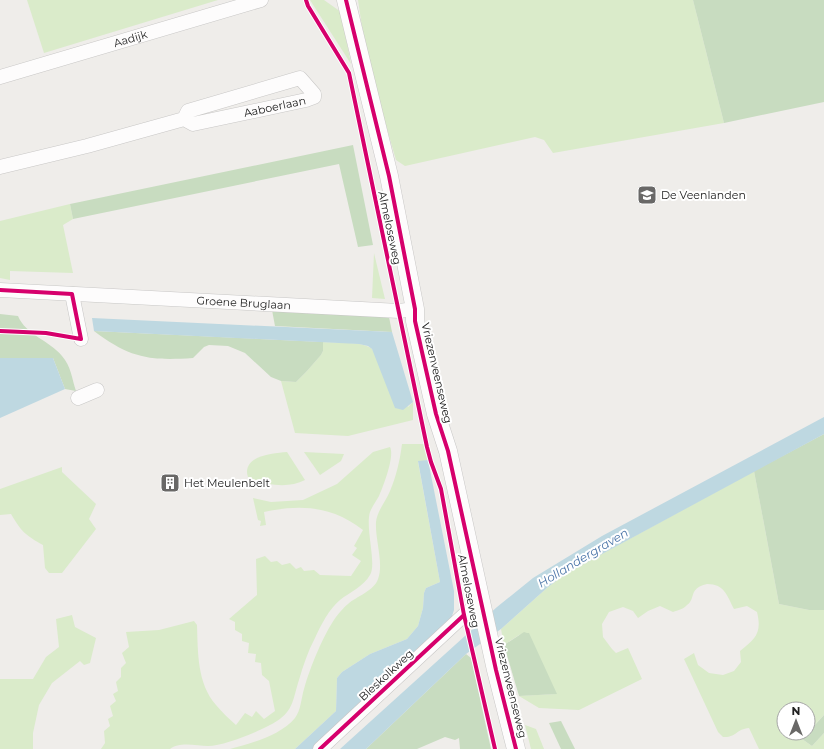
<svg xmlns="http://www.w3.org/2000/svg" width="824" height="749" viewBox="0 0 824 749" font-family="Montserrat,sans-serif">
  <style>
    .grass { fill: #daebca }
    .forest { fill: #c8dcc0 }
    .water { fill: #bed8e1 }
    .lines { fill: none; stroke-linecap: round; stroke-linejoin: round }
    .minor-casing { stroke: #c8c7c6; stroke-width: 15 }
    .tertiary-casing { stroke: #c8c7c6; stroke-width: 19 }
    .minor { stroke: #fdfcfc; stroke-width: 14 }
    .tertiary { stroke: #fdfcfc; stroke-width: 18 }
    .cycleway-casing { stroke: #fff; stroke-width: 6 }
    .cycleway { stroke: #d6006c; stroke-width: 4 }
    .labels { text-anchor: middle; stroke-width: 4; stroke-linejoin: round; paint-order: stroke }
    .street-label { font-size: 11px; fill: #212121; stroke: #fff }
    .poi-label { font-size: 11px; fill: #212121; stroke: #fff; text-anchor: start }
    .water-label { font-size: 12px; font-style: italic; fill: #4b75a8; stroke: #fff }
  </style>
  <rect width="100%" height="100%" fill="#efedea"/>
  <g class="grass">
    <path d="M27 0H218L44 53Z"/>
    <path d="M310 0H324L341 12 351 64Z"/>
    <path d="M358 0H693L724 123 553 153 544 140 535 137 405 166 396 160C381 108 365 55 358 0Z"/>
    <path d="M70 204 73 219 63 225 73 273 10 271V280L0 278V221Z"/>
    <path d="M374 253 385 299 372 298Z"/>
    <path d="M323 342C336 343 363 341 372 349L408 407 413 402V420L348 436 295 433 281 381 296 382 307 371 321 355 323 351Z"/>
    <path d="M402 444H425L428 460 418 462 440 582 426 588 424 593 423 608 418 626 407 639 370 654 342 672 337 678 336 711 295 749H230C251 743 280 736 295 718 301 710 301 699 304 689 310 668 323 635 336 617 339 613 344 607 348 604 357 596 374 591 378 579 384 563 375 540 376 522 377 511 386 501 390 491 396 477 400 460 402 444Z"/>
    <path d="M390 447C395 456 383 487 379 496 376 501 372 507 370 512 365 528 377 564 370 575 363 587 350 592 340 600 329 609 321 625 315 638 308 651 303 666 299 680 293 698 294 710 277 721 263 730 225 746 208 746 197 746 180 741 170 749H101L105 743 104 731 110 726 108 719 113 716 110 706 116 701 113 694 118 691 116 682 121 677V668L126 663 122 653 129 647 126 632 159 630 194 621 197 625C198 653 197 683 216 705 222 712 229 719 236 725L245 713 252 717 256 711 264 719 275 711 269 681 262 675 261 663 255 662 256 654 248 653 249 643 242 641V634L235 630V622L229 619 257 595 256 559 265 556 271 562 277 561 282 565 290 563 296 569 301 567 304 571 314 570 320 575 351 576 361 561 352 555 357 548 354 546 363 530C332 506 301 504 264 512L266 525 260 526 261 521 258 520 253 498 271 502 303 500 337 484 373 452Z"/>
    <path d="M287 452 305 480C288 489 264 485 248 477 241 456 273 453 287 452Z"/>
    <path d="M304 452 344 454 341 461 320 475Z"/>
    <path d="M62 467V472L96 504 89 519 96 529 62 573H49L45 568 43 545C25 535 21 531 11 514L0 515V489Z"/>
    <path d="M754 471 779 604 809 610H824V715L808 732V709H784V733H807L802 739 812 746 824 733V749H759L749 728C736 729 736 738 723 737L718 732 684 659 694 653 698 665 709 673 723 675 734 671 741 662 740 651C756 638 762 633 757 612L747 606 734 609C727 596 725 584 707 584 702 585 697 587 694 592 692 596 692 602 687 605 684 609 678 610 673 612L660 606 648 611 638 618 633 611 623 607 609 612 602 624 603 637 612 649 616 653 628 648 642 679 579 710 539 708 519 696 556 694 527 633 519 635 504 645 501 629 548 587 567 573Z"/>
    <path d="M72 615 75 627 96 638 90 663 84 665 80 661 52 683 39 705 33 733V749H0V679H33L46 657 59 647 56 619Z"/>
    <path d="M525 725 536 729 544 749H531Z"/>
  </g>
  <g class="forest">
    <path d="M693 0H824V102L724 123Z"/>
    <path d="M353 145 373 245 358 247 339 164 73 219 70 204Z"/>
    <path d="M272 310 389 317 392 332 275 326Z"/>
    <path d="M0 314 18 316C26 335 49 340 62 356 71 366 72 379 76 391L65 389 53 358H0Z"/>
    <path d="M94 331 323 342V351L321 355 307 371 296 382 281 381 271 377 245 353 228 346 209 345 204 347 193 358C149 361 130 358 94 331Z"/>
    <path d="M824 434V610H809L779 604 754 471Z"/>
    <path d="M524 632 527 633H529L557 694 519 696 504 645Z"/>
    <path d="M466 654 471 658 491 749H460L459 738 455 740 445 737 417 749H366Z"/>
    <path d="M824 715V733L812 746 802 739Z"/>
    <path d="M561 721 575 749H561L549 723Z"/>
  </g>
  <g class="water">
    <path d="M92 318 392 332 413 402 403 410 395 408 372 349 368 346 359 344 94 331Z"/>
    <path d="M0 358H53L65 389 0 418Z"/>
    <path d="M824 417V434L567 573 548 587 501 629 466 654 366 749H340L497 607 533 578 602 536Z"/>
    <path d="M428 460 454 591V610L451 619 314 749H295L336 711 337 678 342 672 370 654 407 639 418 626 423 608 424 593 426 588 440 582 418 461Z"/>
  </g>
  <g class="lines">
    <defs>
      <g id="minor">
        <path id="s1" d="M0 77 261 0"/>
        <path id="s2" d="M0 167 87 146 184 119 193 124 306 100 314 97V94L300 78 188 111 184 119"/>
        <path id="s3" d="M0 290 399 311 415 309"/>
        <path d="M72 294 81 339"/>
        <path d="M78 398 97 390"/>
        <path d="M320 749 464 615 481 603"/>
      </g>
      <path id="tertiary" d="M346 0 389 176 415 309V321L436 414 448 451 496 670 516 749"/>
    </defs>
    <use href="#minor" class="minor-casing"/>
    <use href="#tertiary" class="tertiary-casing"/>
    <use href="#minor" class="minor"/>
    <use href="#tertiary" class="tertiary"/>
    <defs>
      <g id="cycleway">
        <path d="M306 0 308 6 349 73 427 447 431 462 441 489 464 615 495 749"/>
        <path d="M346 0 389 176 415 309V321L436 414 448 451 496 670 516 749"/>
        <path d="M0 290 72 294 81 339 46 333 0 331"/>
        <path d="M320 749 464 615"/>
      </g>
    </defs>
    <use href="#cycleway" class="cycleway-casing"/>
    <use href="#cycleway" class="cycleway"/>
  </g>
  <defs>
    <symbol id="school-square" viewBox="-11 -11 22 22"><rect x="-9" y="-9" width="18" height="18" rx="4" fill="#696867" stroke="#fff"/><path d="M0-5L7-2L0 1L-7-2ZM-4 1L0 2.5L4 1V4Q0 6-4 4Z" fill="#fff"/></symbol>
    <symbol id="building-square" viewBox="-11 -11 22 22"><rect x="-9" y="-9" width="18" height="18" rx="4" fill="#696867" stroke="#fff"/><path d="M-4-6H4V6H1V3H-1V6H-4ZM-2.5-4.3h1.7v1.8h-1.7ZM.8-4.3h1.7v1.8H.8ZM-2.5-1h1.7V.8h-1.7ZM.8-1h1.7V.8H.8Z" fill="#fff"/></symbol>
  </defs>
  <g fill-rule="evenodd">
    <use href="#school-square" x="636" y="184" width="22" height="22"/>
    <use href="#building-square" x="159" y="472" width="22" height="22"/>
  </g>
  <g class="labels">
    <g class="street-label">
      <text dy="4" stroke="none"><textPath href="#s1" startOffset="136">Aadijk</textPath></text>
      <text dy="4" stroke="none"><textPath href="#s2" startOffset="284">Aaboerlaan</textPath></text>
      <text transform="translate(390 228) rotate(78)" y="4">Almeloseweg</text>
      <text dy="4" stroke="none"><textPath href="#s3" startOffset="244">Groene Bruglaan</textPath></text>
      <text transform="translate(437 373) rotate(77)" y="4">Vriezenveenseweg</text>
      <text transform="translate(469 591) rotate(79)" y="4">Almeloseweg</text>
      <text transform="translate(386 675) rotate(-43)" y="4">Bleskolkweg</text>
      <text transform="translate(511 688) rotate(76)" y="4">Vriezenveenseweg</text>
    </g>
    <g class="poi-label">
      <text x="661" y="199">De Veenlanden</text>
      <text x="184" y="487">Het Meulenbelt</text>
    </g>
    <g class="water-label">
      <text transform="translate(583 558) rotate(-31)" y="4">Hollandergraven</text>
    </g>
  </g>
  <g transform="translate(796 721)"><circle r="19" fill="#ffffff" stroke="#a6a6a6"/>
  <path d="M0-3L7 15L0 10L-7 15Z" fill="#696867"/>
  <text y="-6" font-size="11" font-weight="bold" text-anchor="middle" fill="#212121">N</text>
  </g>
</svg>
